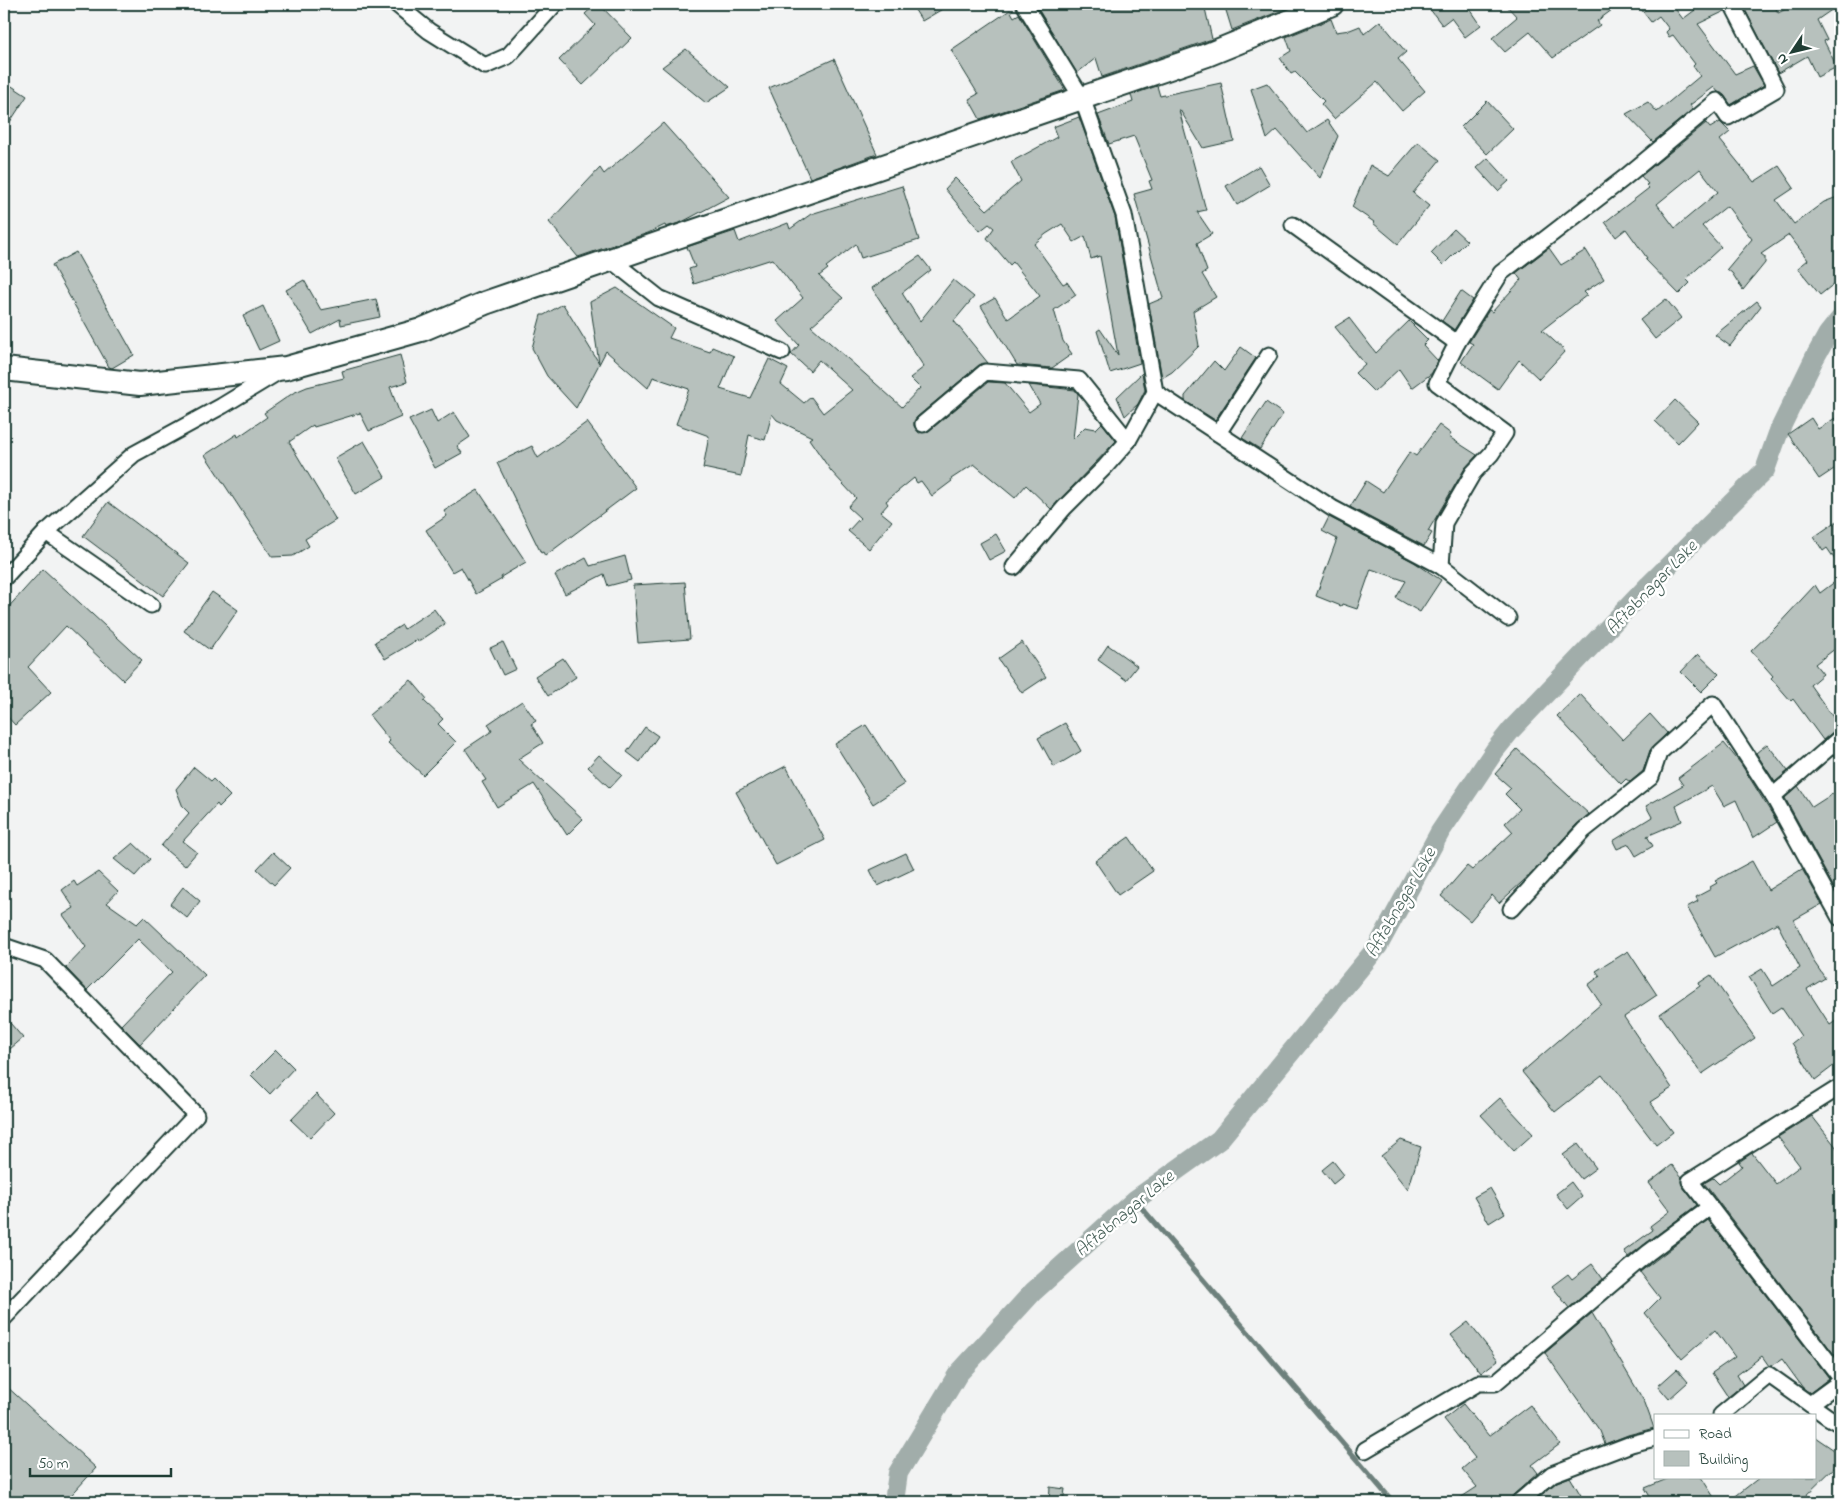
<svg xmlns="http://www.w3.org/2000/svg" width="1844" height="1506" viewBox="0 0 1844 1506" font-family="'Indie Flower',sans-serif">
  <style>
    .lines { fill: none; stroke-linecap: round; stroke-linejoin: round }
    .stream { stroke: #6d807b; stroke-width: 5.5 }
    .canal { stroke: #a1adaa; stroke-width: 20 }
    .building { fill: #b7c1bd; stroke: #1f3d34; fill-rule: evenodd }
    .street-casing { stroke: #1f3d34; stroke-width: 19 }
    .secondary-casing { stroke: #1f3d34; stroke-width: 26 }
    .street { stroke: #fff; stroke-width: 15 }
    .secondary { stroke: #fff; stroke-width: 22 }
    .labels { text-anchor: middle; stroke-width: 5; stroke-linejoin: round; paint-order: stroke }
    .water-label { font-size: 18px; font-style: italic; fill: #465f57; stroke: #fff }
  </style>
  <rect width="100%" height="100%" fill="#f2f3f3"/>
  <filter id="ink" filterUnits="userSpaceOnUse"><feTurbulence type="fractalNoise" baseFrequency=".02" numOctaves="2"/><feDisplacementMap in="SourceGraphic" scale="10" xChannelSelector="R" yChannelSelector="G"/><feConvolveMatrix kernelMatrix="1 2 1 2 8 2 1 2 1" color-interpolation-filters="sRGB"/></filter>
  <g filter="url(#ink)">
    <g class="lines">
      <path class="stream" d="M1135 1200 1393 1502"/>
      <path class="canal" d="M894 1502 898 1473 958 1374 1033 1292 1135 1200 1219 1140 1378 946 1440 832 1495 750 1511 730 1649 585 1765 470 1779 431 1814 359 1828 334 1840 319"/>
    </g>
    <g class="building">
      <path d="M596 4H599L632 38 583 85 559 60 595 25 585 14Z"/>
      <path d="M911 4H951L922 21Z"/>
      <path d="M1035 4H1204L1212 39 1102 77 1096 58 1077 73Z"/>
      <path d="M1224 4H1298L1232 30Z"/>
      <path d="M1426 4H1471L1468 6 1481 25 1465 37 1451 18 1442 25Z"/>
      <path d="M1505 4H1620L1597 21 1600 25 1553 58 1530 32 1505 52 1492 38 1517 17Z"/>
      <path d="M1637 4H1676L1673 6 1683 19 1703 4H1723L1725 11 1698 24 1735 74 1753 66 1764 85 1731 105 1724 95 1718 92 1714 87 1690 105 1693 109 1653 142 1626 114 1648 102 1657 112 1700 76 1693 66 1695 64 1673 35 1669 37 1666 32 1669 29 1659 16 1651 22Z"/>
      <path d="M1742 4H1774L1778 13 1796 4H1840L1817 20 1827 40 1824 41 1837 67 1817 77 1807 56 1778 73Z"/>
      <path d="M1010 10 1014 17 1019 14 1065 90 980 119 969 99 978 94 951 50Z"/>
      <path d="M1331 19 1336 32 1350 30 1360 26 1364 34 1380 21 1406 52 1398 59 1425 91 1402 111 1377 82 1334 119 1321 104 1324 101 1295 72 1291 74 1280 58 1291 51 1286 37Z"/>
      <path d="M686 49 730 87 706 103 662 67Z"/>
      <path d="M834 59 877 154 810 178 769 88Z"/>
      <path d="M4 81 27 96 4 131Z"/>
      <path d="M1221 83 1234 141 1203 148 1180 110H1179L1206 210 1197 212 1212 234 1197 243 1207 271 1202 274 1216 297 1193 311 1199 346 1172 372 1162 378 1149 304 1163 298 1134 194 1152 189 1149 181 1152 180 1134 136 1109 144 1098 115 1133 102 1131 95 1157 86 1160 96Z"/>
      <path d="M1267 83 1307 133 1327 120 1338 136 1320 178 1277 130 1267 139 1251 89Z"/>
      <path d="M1487 101 1513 129 1487 154 1461 127Z"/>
      <path d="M1079 117 1115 217 1140 363 1110 373 1097 331 1100 329 1118 355 1100 256 1091 259 1085 236 1074 242 1062 224 1046 234 1034 244 1063 284 1067 282 1076 295 1054 310 1063 341 1072 354 1052 368 1017 365 981 306 995 298 1008 319 1040 296 1013 262 1010 265 987 238 994 228 989 224 980 231 945 189 955 178 987 210 1021 181 1011 162 1057 137 1053 127Z"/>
      <path d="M1720 122 1730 132 1720 140 1754 182 1779 166 1794 188 1776 200 1794 224 1824 202 1840 196V279L1820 295 1798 268 1808 260 1789 235 1761 254 1765 257V263L1743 290 1732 273 1727 269 1752 239 1727 206 1702 226 1721 247 1686 279 1690 283 1679 294 1645 259 1647 258 1626 229 1616 237 1605 222 1649 188 1646 185 1648 184 1641 176 1706 123 1710 128ZM1700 169 1718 192 1675 228 1657 204Z"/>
      <path d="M663 123 729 197 682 222 666 227 665 225 648 233 578 257 549 222 600 168 604 174Z"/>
      <path d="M1418 142 1440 160 1413 193 1429 206 1398 244 1373 223 1374 222 1352 207 1370 165 1389 176Z"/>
      <path d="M1488 158 1509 181 1498 191 1477 168Z"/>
      <path d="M1259 166 1270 185 1237 205 1226 186Z"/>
      <path d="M902 186 919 240 861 258 856 244 826 267 828 269 819 276 843 298 811 326 902 407 920 388 910 378 924 367 872 288 920 256 931 270 902 293 920 321 953 280 974 297 954 321 988 363 979 365 917 417 914 421V426L919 433 929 431 988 382 1005 383 1029 412 1040 404 1029 385 1075 390 1078 394 1073 439 1085 427 1096 429 1102 423 1116 441 1051 509 1026 485 1015 498 974 464 951 479 952 481 932 496 921 481 917 483 914 478 886 501 888 504 881 512 892 521 869 549 848 531 860 518 848 507 856 498 831 471 809 439 812 437 777 420 772 414 765 440 749 435 741 476 703 468 709 436 676 424 689 389 653 377 648 388 606 351 576 408 547 376 532 348 541 315H544L563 304 599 363 590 302 617 288 674 328 669 338 710 352 712 347 734 356 720 389 750 398 769 359 788 369 781 384 804 403 811 397 823 413 852 390 819 360 810 371 791 354 799 345 777 321 803 298 772 259 694 284 689 269 695 267 687 247 735 231 739 242 788 223 790 229 811 214Z"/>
      <path d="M1454 229 1467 241 1443 265 1431 253Z"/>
      <path d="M1549 248 1561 265 1586 250 1604 279 1584 292 1587 295 1542 330 1565 351 1539 379 1519 360 1498 389 1461 362 1473 344 1469 342 1489 310 1492 312 1521 280 1516 273Z"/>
      <path d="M76 252 134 355 112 368 109 367 52 265Z"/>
      <path d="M304 280 321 310 376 299 380 317 341 325 340 319 312 334 286 290Z"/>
      <path d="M1461 291 1473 300 1454 330 1442 321Z"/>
      <path d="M1666 299 1681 318 1655 339 1640 320Z"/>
      <path d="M1757 301 1761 306 1730 346 1715 335Z"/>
      <path d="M263 306 279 341 259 350 243 316Z"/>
      <path d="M1349 318 1376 353 1409 321 1428 340 1423 345 1438 361 1432 373 1412 388 1399 369 1374 392 1355 373 1365 364 1335 327Z"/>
      <path d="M1241 347 1256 358 1215 420 1185 401V396L1214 361 1224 371Z"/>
      <path d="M400 355 407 382 390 387 401 417 369 431 360 413 314 427 313 425 289 442 336 520 305 539 309 546 293 556 272 557 205 455 237 434 238 437 267 417 264 413 293 393 307 387 344 378 342 371Z"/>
      <path d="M1142 373 1145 390 1138 404 1125 416 1117 397Z"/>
      <path d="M1675 400 1698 422 1678 443 1655 421Z"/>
      <path d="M1266 402 1283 414 1260 449 1242 438Z"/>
      <path d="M431 410 437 423 454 412 470 437 457 446 462 453 435 468 409 420Z"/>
      <path d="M1840 415V465L1819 479 1788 434 1811 418 1818 429Z"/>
      <path d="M587 422 636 488 545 556 543 552 541 553 497 463 532 446 538 458Z"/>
      <path d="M1439 425 1451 434 1449 437 1477 455 1465 468 1428 531 1432 533 1424 546 1350 507 1366 481 1383 492 1410 452 1416 456Z"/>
      <path d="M364 441 385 477 356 494 335 458Z"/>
      <path d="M478 490 526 562 501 577 502 579 476 594 461 567 452 572 426 530 447 516 444 511Z"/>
      <path d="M108 502 189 563 163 596 83 536Z"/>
      <path d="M1329 517 1414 562 1441 580 1420 612 1396 598 1406 581 1371 569 1357 609 1342 604 1341 606 1316 596 1337 539 1322 531Z"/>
      <path d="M1840 519V567L1827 548 1823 551 1814 537Z"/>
      <path d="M996 534 1006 551 989 560 980 543Z"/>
      <path d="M625 556 631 580 608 586 604 574 565 594 555 575 586 558 590 566Z"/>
      <path d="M43 569 142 660 123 680 66 626 28 667 51 692 15 725 4 713V612Z"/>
      <path d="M1840 578V645L1815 664 1823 674 1810 685 1840 727V729L1834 731 1823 740 1793 699 1791 701 1771 678 1773 676 1751 651 1775 628 1815 585 1820 593Z"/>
      <path d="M685 582 690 639 638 643 633 585Z"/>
      <path d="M212 592 238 610 210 650 184 631Z"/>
      <path d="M434 609 445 624 418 642 417 640 385 659 375 642 402 625 404 629Z"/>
      <path d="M503 642 516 669 503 675 490 648Z"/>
      <path d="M1022 642 1046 677 1022 693 998 659Z"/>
      <path d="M1108 645 1137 666 1126 680 1098 660Z"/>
      <path d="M1698 654 1719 674 1701 692 1681 672Z"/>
      <path d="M563 658 576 677 548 696 535 676Z"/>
      <path d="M411 680 427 699 424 701 443 719 438 724 456 742 423 775 388 743 390 741 369 715Z"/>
      <path d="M1580 694 1623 740 1650 714 1667 733 1650 750 1643 771 1630 782 1626 779 1621 784 1557 716Z"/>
      <path d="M522 701 536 721 531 724 543 743 518 759 583 819 567 835 534 784 497 807 482 782 486 780 465 749 492 731 488 724Z"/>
      <path d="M1065 723 1081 751 1054 767 1038 738Z"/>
      <path d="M866 725 904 784 873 804 835 744Z"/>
      <path d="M645 727 658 736 640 762 627 752Z"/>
      <path d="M1724 743 1741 764 1777 822 1753 838 1736 800 1724 806 1712 786 1676 806 1682 821 1647 836 1653 846 1636 856 1629 844 1617 849 1613 841 1652 817 1646 806 1683 785 1678 778Z"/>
      <path d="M1767 744 1788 771 1775 782 1756 753Z"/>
      <path d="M1517 749 1589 814 1577 824 1532 873 1499 903 1492 895 1470 921 1441 896 1467 866 1472 870 1513 832 1505 823 1520 809 1505 794 1511 788 1495 774Z"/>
      <path d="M599 755 622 775 610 788 588 767Z"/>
      <path d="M786 766 825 840 776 865 736 792Z"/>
      <path d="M194 767 211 781 213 779 230 796 219 807 217 804 183 841 197 852 185 866 161 846 189 813 183 807 176 789Z"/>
      <path d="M1798 786 1812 807 1840 789V893L1838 895 1785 798Z"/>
      <path d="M1129 837 1153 871 1118 895 1095 861Z"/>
      <path d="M133 843 150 859 135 876 114 859Z"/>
      <path d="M273 852 290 868 274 885 257 869Z"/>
      <path d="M906 853 914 869 878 886 870 870Z"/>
      <path d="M1752 861 1768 890 1802 869 1822 904 1794 920 1814 962 1825 978 1807 989 1830 1025 1840 1018V1061L1815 1080 1792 1043 1801 1036 1781 1007 1772 1013 1749 977 1762 969 1773 986 1800 968 1777 923 1715 957 1687 907 1698 901 1696 897 1711 889 1710 887 1717 883 1715 881Z"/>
      <path d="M98 872 118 891 107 903 137 924 144 917 205 975 140 1044 121 1025 172 972 138 939 87 990 66 968 86 947 63 915 74 908 62 890 74 881 77 886Z"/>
      <path d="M183 887 200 901 187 918 170 904Z"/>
      <path d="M1628 951 1657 995 1624 1017 1672 1088 1650 1102 1673 1132 1656 1145 1602 1075 1555 1112 1522 1072 1601 1004 1588 985 1600 976 1596 971Z"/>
      <path d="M1711 975 1755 1038 1702 1074 1660 1014 1700 986 1699 983Z"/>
      <path d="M4 1016 23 1038 4 1054Z"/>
      <path d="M276 1050 294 1068 270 1094 251 1075Z"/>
      <path d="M316 1094 334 1113 310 1138 291 1120Z"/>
      <path d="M1500 1098 1533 1134 1514 1151 1481 1115Z"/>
      <path d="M1812 1116 1840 1152V1362L1704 1183 1713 1178 1719 1184 1742 1166 1739 1162 1752 1153 1776 1184 1800 1166 1778 1137Z"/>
      <path d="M1401 1140 1421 1147 1408 1190 1381 1156Z"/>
      <path d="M1578 1144 1596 1168 1581 1179 1563 1155Z"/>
      <path d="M1333 1161 1344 1175 1333 1184 1322 1170Z"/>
      <path d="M1672 1165 1682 1177 1681 1182 1683 1187 1697 1205 1628 1257 1624 1251 1653 1230 1650 1226 1670 1211 1649 1183Z"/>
      <path d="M1571 1182 1582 1197 1568 1209 1556 1194Z"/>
      <path d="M1490 1188 1505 1213 1489 1223 1474 1197Z"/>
      <path d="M1708 1220 1829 1378 1810 1393 1803 1388 1782 1359 1772 1366H1769L1762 1356 1737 1375 1743 1385 1728 1397 1712 1373 1735 1357 1715 1330 1682 1359 1645 1313 1660 1298 1640 1272Z"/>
      <path d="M1592 1264 1603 1279 1569 1308 1552 1286 1568 1274 1572 1279Z"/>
      <path d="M1592 1313 1645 1403 1654 1428 1628 1435 1605 1444 1600 1431 1545 1353Z"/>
      <path d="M1468 1322 1498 1360 1481 1373 1451 1335Z"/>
      <path d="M1677 1369 1688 1382 1669 1399 1658 1386Z"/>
      <path d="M4 1384 96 1468 65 1502H4Z"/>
      <path d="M1463 1404 1489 1436 1530 1405 1560 1444 1532 1465 1538 1473 1513 1495 1510 1502H1454L1477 1487 1462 1469 1475 1458 1444 1419Z"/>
      <path d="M1815 1437 1840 1454V1462L1799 1502H1728L1760 1477H1815Z"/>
      <path d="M1570 1477 1585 1502H1533L1557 1482Z"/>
      <path d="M1672 1477H1701L1717 1502H1653L1645 1488Z"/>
      <path d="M1050 1487 1065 1489 1063 1502H1049Z"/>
    </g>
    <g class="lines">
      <defs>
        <g id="street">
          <path d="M396 4 429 31 485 66 508 56 555 4"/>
          <path d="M1293 225 1457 343"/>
          <path d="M611 260 659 298 782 352"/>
          <path d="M1155 392 1332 508 1441 566 1508 618"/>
          <path d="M923 424 985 372 1079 380 1128 441"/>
          <path d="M1218 433 1269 355"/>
          <path d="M46 532 151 605"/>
          <path d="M1441 566 1444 523 1473 473 1491 454 1505 433 1437 383 1457 343 1501 273 1623 179 1717 101 1728 117 1776 89 1732 4"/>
          <path d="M1014 567 1064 508 1105 467 1128 441 1155 392 1124 215 1082 98 1024 4"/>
          <path d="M4 578 46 532 134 454 222 406 278 372"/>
          <path d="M1773 796 1840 738"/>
          <path d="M1511 909 1584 830 1651 777 1659 753 1713 704 1773 796 1840 918"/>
          <path d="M4 946 45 960 196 1115 4 1318"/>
          <path d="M1840 1087 1690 1181 1840 1377"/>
          <path d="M1810 1404 1840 1382"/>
          <path d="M1721 1415 1769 1375 1828 1417 1840 1424"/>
          <path d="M1365 1450 1478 1383H1495L1648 1253 1710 1207"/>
          <path d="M1519 1502 1552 1474 1631 1444 1655 1438"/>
        </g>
        <path id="secondary" d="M4 369 140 384 286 368 421 330 485 303 1207 55 1332 4"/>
      </defs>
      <use href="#street" class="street-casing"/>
      <use href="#secondary" class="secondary-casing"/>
      <use href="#street" class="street"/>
      <use href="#secondary" class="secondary"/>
    </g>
  </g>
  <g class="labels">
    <g class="water-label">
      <text transform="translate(1651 587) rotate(-46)" y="6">Aftabnagar Lake</text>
      <text transform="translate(1400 902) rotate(-60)" y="6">Aftabnagar Lake</text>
      <text transform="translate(1124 1213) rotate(-40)" y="6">Aftabnagar Lake</text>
    </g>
  </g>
  <rect width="1844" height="1506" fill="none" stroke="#fff" stroke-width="20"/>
  <rect x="10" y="10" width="1824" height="1486" fill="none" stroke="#1f3d34" stroke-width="2" filter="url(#ink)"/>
  <rect x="1654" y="1414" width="162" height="65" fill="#ffffff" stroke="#a5b1ae"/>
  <rect x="1664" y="1430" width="25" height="8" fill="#ffffff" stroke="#a5b1ae"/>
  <text x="1699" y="1438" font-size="15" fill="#1f3d34">Road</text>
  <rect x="1664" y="1451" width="25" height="15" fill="#b7c1bd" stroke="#a5b1ae"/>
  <text x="1699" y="1464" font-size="15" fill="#1f3d34">Building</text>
  <g transform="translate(1792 52) rotate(235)" stroke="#ffffff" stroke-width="4" paint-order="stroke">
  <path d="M0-4L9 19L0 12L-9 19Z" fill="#1f3d34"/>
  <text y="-8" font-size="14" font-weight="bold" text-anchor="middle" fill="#1f3d34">N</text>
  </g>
  <path d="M30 1468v8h141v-8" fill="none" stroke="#1f3d34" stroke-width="2.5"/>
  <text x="38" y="1468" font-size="15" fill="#1f3d34" stroke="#ffffff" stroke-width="4" paint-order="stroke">50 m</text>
</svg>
